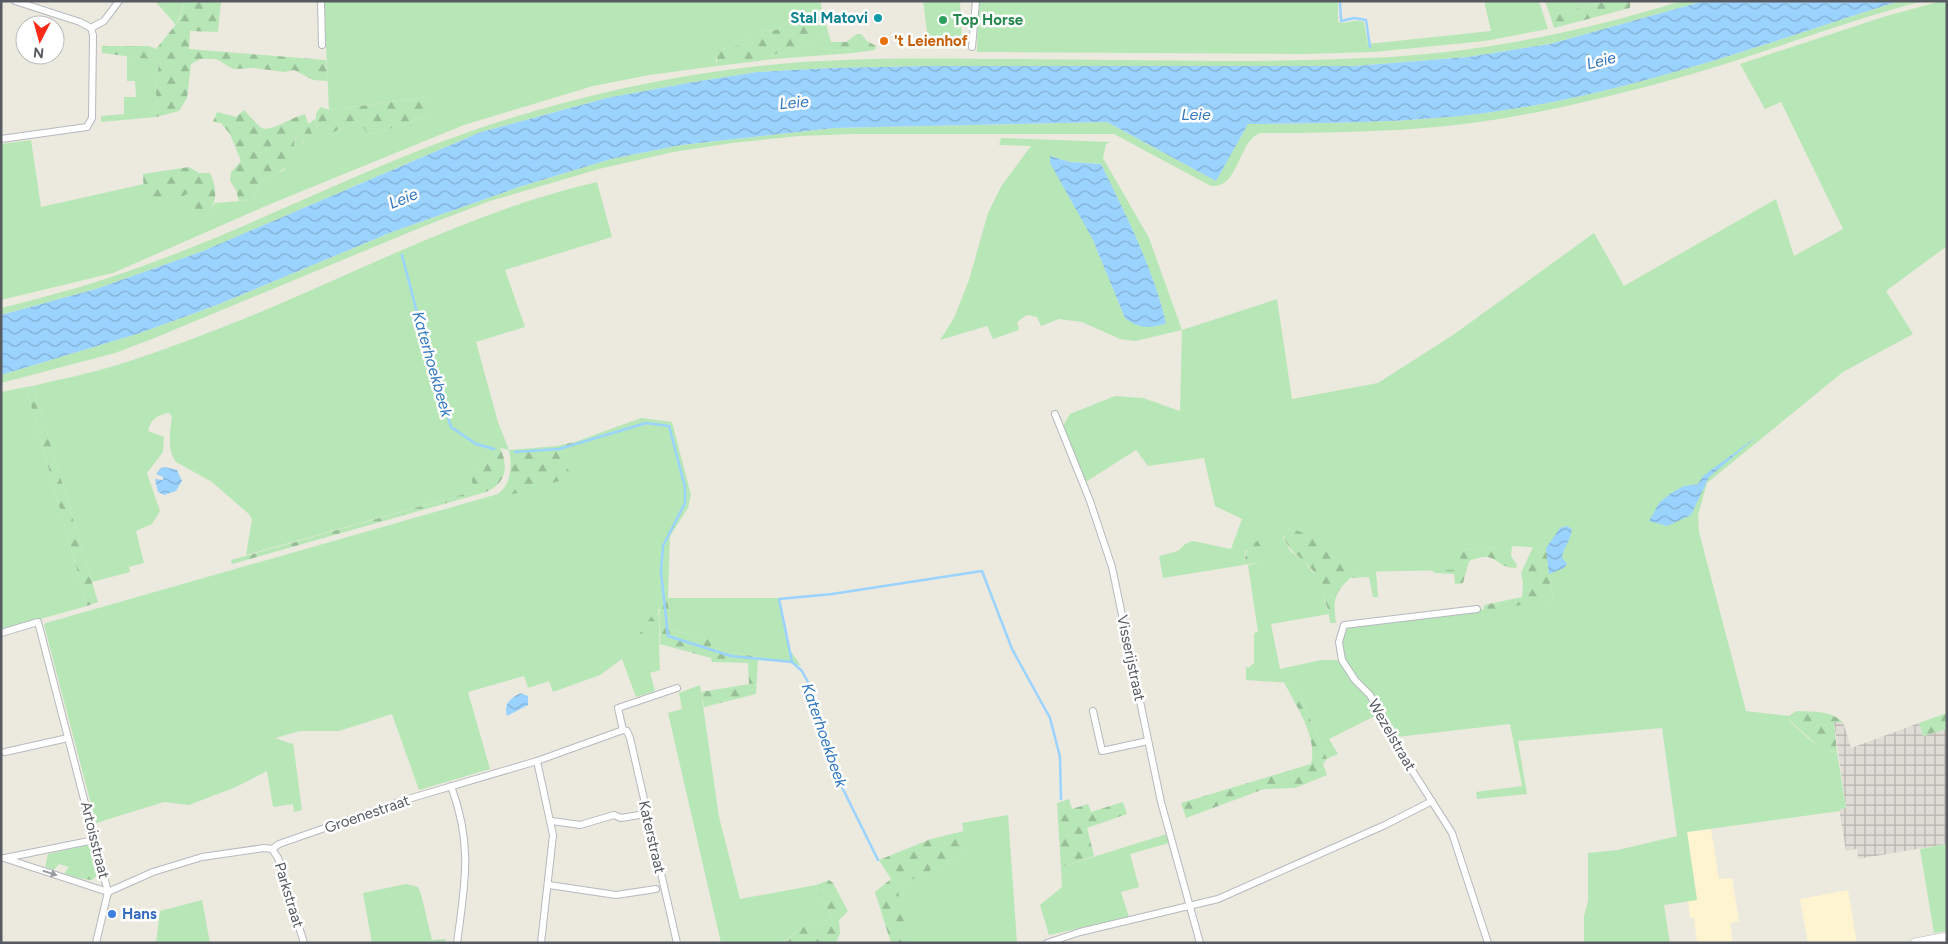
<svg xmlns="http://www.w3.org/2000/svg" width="1948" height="944" viewBox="0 0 1948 944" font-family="Figtree,sans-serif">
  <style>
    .commercial { fill: #fff4d0 }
    .industrial { fill: url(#industrial-grid) }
    .grass { fill: #b7e7b7; fill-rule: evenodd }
    .forest { fill: url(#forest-firs) }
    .water { fill: url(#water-waves) }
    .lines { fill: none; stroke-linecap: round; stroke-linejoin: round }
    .stream { stroke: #9bd3ff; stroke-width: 2.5 }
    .minor-casing { stroke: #b6b9bf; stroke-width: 8 }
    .secondary-casing { stroke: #b7bbc2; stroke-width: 10 }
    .minor { stroke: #fff; stroke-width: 6 }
    .secondary { stroke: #fff; stroke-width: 9 }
    .oneway { fill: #9a9da0 }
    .culture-dot { fill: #0f9aa8; stroke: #fff; stroke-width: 2 }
    .leisure-dot { fill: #2e9e5b; stroke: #fff; stroke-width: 2 }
    .food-dot { fill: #e8710a; stroke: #fff; stroke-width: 2 }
    .shop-dot { fill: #3f7fe0; stroke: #fff; stroke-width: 2 }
    .labels { text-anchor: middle; stroke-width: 5; stroke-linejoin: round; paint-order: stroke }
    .culture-label { font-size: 15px; font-weight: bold; fill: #0d838f; stroke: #fff; text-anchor: end }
    .leisure-label { font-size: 15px; font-weight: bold; fill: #27864d; stroke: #fff; text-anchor: start }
    .food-label { font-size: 15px; font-weight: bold; fill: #c56008; stroke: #fff; text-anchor: start }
    .street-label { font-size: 15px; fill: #575b61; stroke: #fff }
    .shop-label { font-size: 15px; font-weight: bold; fill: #366cbe; stroke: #fff; text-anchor: start }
    .water-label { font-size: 16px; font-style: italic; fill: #3278c3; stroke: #fff }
  </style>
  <defs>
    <pattern id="industrial-grid" width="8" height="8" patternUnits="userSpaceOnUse" patternTransform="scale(1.25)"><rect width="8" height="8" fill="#dfdcd6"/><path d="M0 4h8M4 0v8" fill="none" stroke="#b8b5b1"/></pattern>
    <pattern id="forest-firs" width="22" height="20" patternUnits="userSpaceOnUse" patternTransform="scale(1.25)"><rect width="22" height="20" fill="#b7e7b7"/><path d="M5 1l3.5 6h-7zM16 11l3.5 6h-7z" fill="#98be98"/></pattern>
    <pattern id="water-waves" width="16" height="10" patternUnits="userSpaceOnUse" patternTransform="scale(1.25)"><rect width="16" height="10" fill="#9bd3ff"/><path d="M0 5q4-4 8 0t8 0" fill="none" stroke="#81aed2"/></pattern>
  </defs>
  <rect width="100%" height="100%" fill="#ece9de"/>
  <g class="commercial">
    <path d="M1711 829 1719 879 1732 878 1739 921 1730 923 1733 943H1697L1694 918H1690L1688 901 1697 899 1687 832Z"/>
    <path d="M1848 890 1857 943H1808L1800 899Z"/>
  </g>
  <path class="industrial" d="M1834 722H1843L1851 748 1919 723 1923 736 1947 729V844L1858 859 1857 849 1846 851 1839 809 1846 807Z"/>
  <g class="grass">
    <path d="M155 1H185L176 25Z"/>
    <path d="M324 1H820L823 12 795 18 776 30 756 31 745 44 722 49 716 59 717 66 649 75 593 86 464 125 268 205 113 273 1 300V144L31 140 41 207 144 184 145 199 192 191 193 196 210 211 215 203 253 200 261 180 284 170C289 161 294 139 299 134L302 137 303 145 310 129 308 124 315 119 318 129C347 137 338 122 358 120L367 133 374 134 429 116 428 97 329 110Z"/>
    <path d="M923 1H960L962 39H928Z"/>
    <path d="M978 1H1338V22C1347 25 1354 18 1364 22L1368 44 1491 31 1484 1H1539L1548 29 1485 41 1374 52 1302 54 977 52Z"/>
    <path d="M1545 1H1606L1550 15Z"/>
    <path d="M1681 1H1704L1550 44 1468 57 1355 66H929L832 68 757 72 688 83 607 98 481 132 203 251 96 289 1 315V308C55 295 107 280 159 260 267 220 370 165 480 128 564 100 653 79 742 68 822 58 903 58 984 59 1111 59 1239 64 1366 58 1473 54 1579 33 1681 1Z"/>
    <path d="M1899 1H1923C1842 22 1765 53 1685 76 1618 95 1548 112 1479 122 1408 132 1331 133 1260 133 1237 142 1240 188 1211 186L1114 134H854L799 136 732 143 673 152 599 169 490 201 422 227 152 339 115 353 1 383V375L140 333 217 305 392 232 519 187 611 159 681 145 834 128 1107 122 1216 181 1247 124C1324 123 1402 123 1478 114 1623 96 1761 45 1899 1Z"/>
    <path d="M1941 1H1947V246L1886 291 1913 334 1843 372 1707 483 1698 515 1699 532 1746 711 1789 716 1790 722C1805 734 1817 750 1837 752L1846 808 1840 809V811L1687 832 1697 900 1664 905 1670 943H1584V916L1588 901V853L1618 850 1677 836 1662 728 1518 741 1527 794 1477 799 1476 792 1522 786 1510 724 1397 737C1390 724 1383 709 1374 696 1356 672 1335 664 1345 629L1350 627 1553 600 1546 548 1512 546 1460 550V570L1347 572 1346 564 1314 538 1288 528 1283 537 1290 551 1303 560 1316 576 1329 614 1271 624 1280 669 1321 660H1337L1375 706 1377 715 1329 739 1338 754 1327 759 1296 686 1292 683 1246 680V666L1248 668 1254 663V633L1258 632 1248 565 1260 562 1246 550 1243 565 1163 578 1159 556 1178 551 1185 544 1193 541 1231 549 1242 519 1215 506 1204 458 1148 466 1136 450 1084 483 1063 426 1070 414 1115 396 1143 398 1180 411 1182 330 1135 341 1120 339 1082 322 1059 319 1041 326 1037 317 1027 315 1017 322 1019 330 993 339 987 326 940 340 954 318 969 280 988 213 1002 185 1031 146 999 145 1001 138 1111 142 1106 144 1103 158 1149 238 1182 330 1277 299 1292 399 1378 383 1453 335 1594 233 1624 286 1776 199 1794 256 1843 229 1781 102 1765 109 1740 64 1883 17ZM1050 156 1070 162 1101 164 1132 229 1162 307 1125 318 1092 238Z"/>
    <path d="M828 32 834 51 851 49 852 53 773 59 771 55 793 50Z"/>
    <path d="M127 56 149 59 159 64 155 89 158 105 156 117 101 122V116L124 114V97H136L135 81H127Z"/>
    <path d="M597 182 612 237 505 270 525 327 476 342 498 422 509 450 500 448 492 458 473 466 475 491 246 555 252 520 250 515 212 482 176 462C167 451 170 430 172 417L169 413C157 415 151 419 148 431L164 437 163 452 147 473 160 511 152 524 136 531 144 563 129 567 130 572 92 582 33 386C60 379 88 374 114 366 162 351 209 333 256 314 369 267 478 209 597 182Z"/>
    <path d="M26 387 87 606 1 630V392Z"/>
    <path d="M641 418 672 422 691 495 688 508 670 536 668 598H780L790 650 801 666 790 662 758 660V657L728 652 711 647V640L670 630 668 598 658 610C661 631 658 649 660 670L650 673 655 691 636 697 622 659 600 675 553 692 549 681 528 688 524 676 468 692 490 769 419 790 392 714 339 731H300L275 738 292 744 293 742 302 810 294 812 293 804 273 807 267 771 236 787 189 805 164 802 96 823 44 625 46 623 498 494 499 497 572 477 557 453 576 448 575 442Z"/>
    <path d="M700 685 719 817 740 899 816 885 832 919 805 925 782 943H721L668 713 682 709 679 693Z"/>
    <path d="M1008 815 1017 943H910L903 927 897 887 967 852 962 823Z"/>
    <path d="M1167 834 1169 843 1130 854 1139 887 1121 892 1129 917 1049 935 1040 905 1062 887 1061 867Z"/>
    <path d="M1947 844V931L1934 933 1920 849Z"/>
    <path d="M89 845 96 859H90L82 874 83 879 64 874 69 867 59 864 54 870 45 867 48 854Z"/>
    <path d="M406 884 418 887 421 894 432 940 446 939 445 943H372L363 893Z"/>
    <path d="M202 900 210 943H156L160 911Z"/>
  </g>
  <g class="forest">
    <path d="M185 1H221L218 32 190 31 189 49 326 60 328 81 313 80 294 70 284 72 254 68 233 69 216 59H200L191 64 187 98 179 111 156 117 158 105 155 89 159 64 149 59 102 53V46H149L156 49 178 22Z"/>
    <path d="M1606 1H1630V8L1554 28 1550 15Z"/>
    <path d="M823 12 828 32 793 50 771 55 773 59 717 66V54L722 49 745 44 756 31 776 30 795 18Z"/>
    <path d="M857 34H861L867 41 876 46 875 50 852 53 851 49 834 51 831 42H846Z"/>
    <path d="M429 97V116L374 134 367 133 358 120C346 121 321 150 316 121 315 114 317 111 321 107L329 110Z"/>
    <path d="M244 110 260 127 265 129C280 127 290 118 305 114L314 140 311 149 305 151 302 137 299 134C294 139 294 142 294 149 292 169 277 173 261 180L253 200 239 201 236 190 230 181 231 172 241 161 230 134 221 123 213 122 217 112 236 117Z"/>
    <path d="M189 167 199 173H210C216 186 218 198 210 211L204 214C185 206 195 205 192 191L183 196 144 199 143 174Z"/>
    <path d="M33 386 98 602 87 606 26 387Z"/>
    <path d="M575 442 577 448 557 453 573 477 499 498 498 494C512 484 512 465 509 450L557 446Z"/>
    <path d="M500 448C509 467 506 483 486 492L232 564 231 560 475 491 469 472 473 466 492 458Z"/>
    <path d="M1282 527C1296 529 1338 544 1344 556 1346 561 1347 567 1347 572L1376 571 1378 597H1373L1369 577 1350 578C1332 596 1334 600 1336 623H1330C1329 608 1324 598 1318 586 1316 581 1316 576 1313 571 1299 552 1285 554 1282 527Z"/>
    <path d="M1258 541 1261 547 1260 562 1243 565 1249 544Z"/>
    <path d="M1512 546 1511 556 1517 565 1516 568C1492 567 1499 549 1469 561L1463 583 1455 584 1454 574 1435 573 1432 570H1460V550Z"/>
    <path d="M1533 547 1546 548 1553 600 1484 611V605L1522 597 1523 582 1521 573Z"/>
    <path d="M668 598 670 630 711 640V647L728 652 758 657 756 694 704 707 701 692 749 684 748 663 712 662 711 658 660 644C662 629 656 614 662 599Z"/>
    <path d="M650 615 655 621C652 631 642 652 632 655L628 648 646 626Z"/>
    <path d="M1284 682 1292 683 1296 686 1327 759 1323 764 1327 775 1295 788 1264 789 1186 818 1181 803 1311 764C1318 736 1296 707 1284 682Z"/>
    <path d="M1796 711C1815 712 1828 710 1843 722H1834L1837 752 1822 749 1790 721 1789 716Z"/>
    <path d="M1947 713V729L1923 736 1919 723Z"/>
    <path d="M1069 799 1072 809 1088 804 1091 812 1123 802 1127 814 1087 828 1094 856 1061 867 1057 803Z"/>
    <path d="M964 831 967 852 897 887C902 906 903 925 910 943H891L875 892 891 879 879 860 931 839Z"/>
    <path d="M90 859H96L100 873 92 880 83 879 82 875 87 860Z"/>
    <path d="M829 880 833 883 848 911 839 920 840 933 836 943H783L805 925 832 919 816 885Z"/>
  </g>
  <g class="water">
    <path d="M1704 1H1899C1761 45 1623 96 1478 114 1402 123 1325 123 1248 124L1216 181 1107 122 834 128 681 145 611 159 519 187 392 232 217 305 140 333 1 375V315L96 289 203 251 481 132 607 98 688 83 757 72 832 68 929 66H1355L1468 57 1550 44Z"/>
    <path d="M1050 156 1070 162 1101 164C1126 215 1153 268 1166 323 1150 329 1139 329 1125 318L1092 238 1050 163Z"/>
    <path d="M1759 435 1709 477 1691 515 1667 526 1649 521 1659 503 1671 493 1684 486 1698 484 1703 476Z"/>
    <path d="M165 467 177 470 182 481 176 491 164 495 158 492 155 479 163 480V477L156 474 161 468Z"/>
    <path d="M1567 526 1572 529C1571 539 1564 547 1562 557L1567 564 1564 568 1549 574 1546 548 1560 528Z"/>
    <path d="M521 693 528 696V705L507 716C503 704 510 698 521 693Z"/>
  </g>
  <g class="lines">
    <g class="stream">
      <path d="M1340 1 1341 21 1354 18 1366 20 1370 47"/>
      <path d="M402 255 422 332 451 427 476 444 494 449"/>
      <path d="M515 452 559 449 646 423 669 426 685 487V503L663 546 661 572 668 636 731 656 792 662 802 671 809 684 833 769 878 860"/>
      <path d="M792 662 779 599 832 594 982 571 1012 649 1050 718 1060 757 1061 799"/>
    </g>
    <defs>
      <g id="minor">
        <path d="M321 1 322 45"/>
        <path d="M91 28 104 21 119 1"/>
        <path d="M972 47 976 1"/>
        <path d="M1 139 87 127 92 118 93 35 91 28 80 22 15 1"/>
        <path d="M1055 414 1090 501 1112 567 1161 802 1200 943"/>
        <path d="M1477 609 1344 625 1339 642 1342 660 1355 680 1370 695 1403 756 1452 833 1488 943"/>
        <path d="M1 633 38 622 108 892 96 943"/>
        <path d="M1093 711 1102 751 1148 741"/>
        <path d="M623 730 618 708 677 688"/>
        <path d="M5 752 68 738"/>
        <path d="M537 761 553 835 541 943"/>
        <path d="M451 786C473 845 465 883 457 943"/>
        <path d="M552 821 580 825 614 815 621 818 639 815"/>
        <path d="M272 849 279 844 405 800 537 761 623 730 627 731 630 738 677 943"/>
        <path d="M272 849 278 858 304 943"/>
        <path d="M4 858 108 892"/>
        <path d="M5 858 94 840"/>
        <path d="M549 885 616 895 656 889"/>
        <path d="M108 892 153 872 202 857 264 848 272 849"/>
        <path d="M1047 943 1080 932 1218 899 1385 825 1432 801"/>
      </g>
      <path id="secondary" d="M1915 943 1947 937"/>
    </defs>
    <use href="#minor" class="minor-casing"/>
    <use href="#secondary" class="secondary-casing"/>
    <use href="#minor" class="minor"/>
    <use href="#secondary" class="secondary"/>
  </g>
  <defs><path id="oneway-solid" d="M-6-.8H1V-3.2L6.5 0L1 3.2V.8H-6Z" transform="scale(1.25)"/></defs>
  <use class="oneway" href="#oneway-solid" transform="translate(50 873) rotate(18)"/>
  <circle class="culture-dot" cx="878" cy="18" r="5"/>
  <circle class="leisure-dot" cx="943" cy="20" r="5"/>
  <circle class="food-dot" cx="884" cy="41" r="5"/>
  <circle class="shop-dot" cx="112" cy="914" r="5"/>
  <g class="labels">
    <g class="culture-label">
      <text x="868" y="23">Stal Matovi</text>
    </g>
    <g class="leisure-label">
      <text x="953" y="25">Top Horse</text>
    </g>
    <g class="food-label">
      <text x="894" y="46">'t Leienhof</text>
    </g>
    <g class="street-label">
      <text transform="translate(1131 658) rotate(78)" y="5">Visserijstraat</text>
      <text transform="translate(1392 735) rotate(60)" y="5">Wezelstraat</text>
      <text transform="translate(367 814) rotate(-19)" y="5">Groenestraat</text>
      <text transform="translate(652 837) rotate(77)" y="5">Katerstraat</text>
      <text transform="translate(95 840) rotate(76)" y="5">Artoisstraat</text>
      <text transform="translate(289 895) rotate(73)" y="5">Parkstraat</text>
    </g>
    <g class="shop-label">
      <text x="122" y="919">Hans</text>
    </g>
    <g class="water-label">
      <text transform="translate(1601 60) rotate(-14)" y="6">Leie</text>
      <text transform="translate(794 102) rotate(-5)" y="6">Leie</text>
      <text x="1196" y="120">Leie</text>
      <text transform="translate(403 198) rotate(-22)" y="6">Leie</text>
      <text transform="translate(433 364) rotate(74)" y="6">Katerhoekbeek</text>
      <text transform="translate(825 735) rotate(71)" y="6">Katerhoekbeek</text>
    </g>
  </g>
  <rect width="1948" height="944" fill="none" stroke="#575b61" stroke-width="5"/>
  <g transform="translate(40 40) rotate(186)"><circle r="24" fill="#ffffff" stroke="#bcbdc0"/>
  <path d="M0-4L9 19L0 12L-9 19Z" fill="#f92a17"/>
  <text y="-8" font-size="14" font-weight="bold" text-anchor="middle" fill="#575b61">N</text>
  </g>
</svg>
